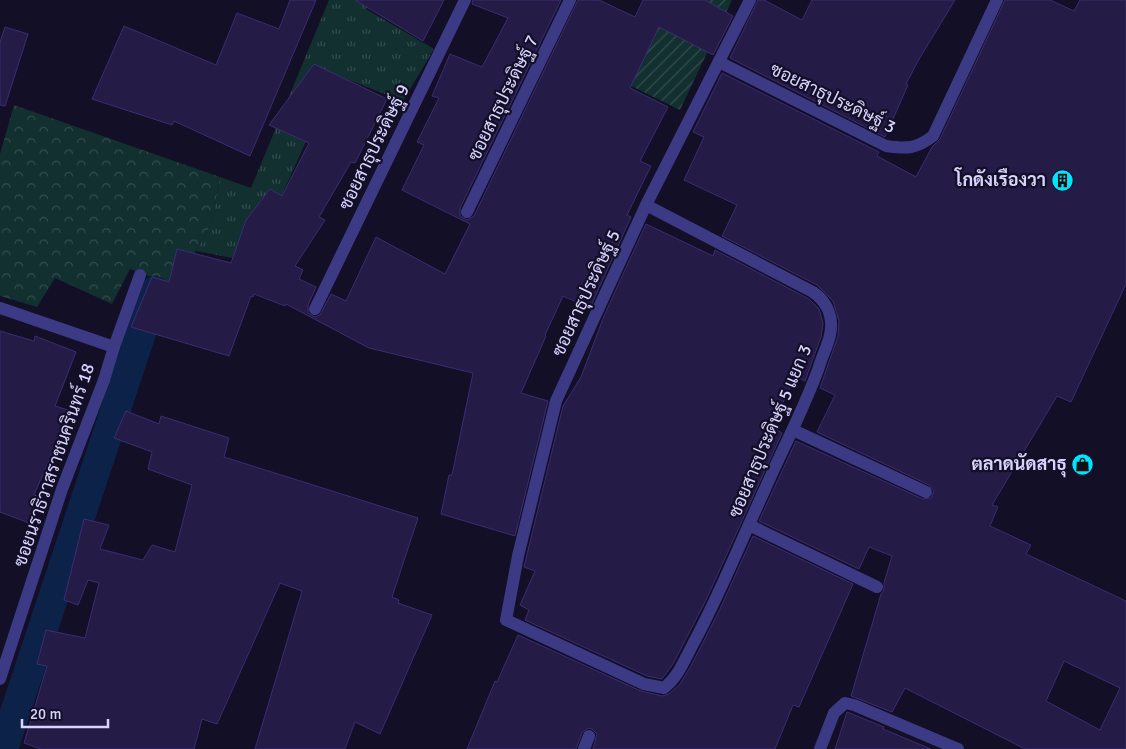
<svg xmlns="http://www.w3.org/2000/svg" width="1126" height="749" viewBox="0 0 1126 749" font-family="Signika,Sarabun,sans-serif">
  <style>
    .grass { fill: url(#grass-tufts) }
    .forest { fill: url(#forest-crowns) }
    .garden { fill: url(#garden-furrows) }
    .lines { fill: none; stroke-linecap: round; stroke-linejoin: round }
    .canal { stroke: #0c2248; stroke-width: 30 }
    .building { fill: #241b47; stroke: #3b2d73; fill-rule: evenodd }
    .minor { stroke: #3d3a85; stroke-width: 12 }
    .labels { text-anchor: middle; stroke-width: 4.5; stroke-linejoin: round; paint-order: stroke }
    .street-label { font-size: 18px; fill: #d9d4ff; stroke: #130f26 }
    .poi-label { font-size: 18px; font-weight: bold; fill: #d9d4ff; stroke: #130f26; text-anchor: end }
  </style>
  <defs>
    <pattern id="grass-tufts" width="24" height="20" patternUnits="userSpaceOnUse" patternTransform="scale(1.25)"><rect width="24" height="20" fill="#12302f"/><path d="M3 7l-1-3M5 7V3M7 7l1-3M15 17l-1-3M17 17v-4M19 17l1-3" fill="none" stroke="#344d4e"/></pattern>
    <pattern id="forest-crowns" width="20" height="18" patternUnits="userSpaceOnUse" patternTransform="scale(1.25)"><rect width="20" height="18" fill="#12302f"/><path d="M2 6a3 3 0 1 1 6 0M12 15a3 3 0 1 1 6 0" fill="none" stroke="#344d4e"/></pattern>
    <pattern id="garden-furrows" width="10" height="10" patternUnits="userSpaceOnUse" patternTransform="scale(1.25)"><rect width="10" height="10" fill="#12302f"/><path d="M-1 1l2-2M0 10L10 0M9 11l2-2" fill="none" stroke="#344d4e"/></pattern>
  </defs>
  <rect width="100%" height="100%" fill="#130f26"/>
  <path class="grass" d="M329 0H371L366 9 434 49 403 101 336 75 281 197 238 259 196 251 212 223 220 177 251 188Z"/>
  <path class="forest" d="M14 105 220 177 212 223 196 251 167 283 130 269 112 304 55 278 37 307 0 296V154Z"/>
  <path class="garden" d="M679 0H732L680 110 603 72 635 16 674 34Z"/>
  <g class="lines">
    <path class="canal" d="M3 749 155 291"/>
  </g>
  <g class="building">
    <path d="M290 0H316L250 156 174 121 172 125 92 99 124 26 216 65 237 13 279 29Z"/>
    <path d="M355 0H444L423 41Z"/>
    <path d="M473 0H561L460 208V216L467 220 474 216 578 0H599L635 17 643 0H705L733 16 713 55 659 27 630 88 668 107 640 161 651 166 627 215 631 217 590 308 563 296 545 335 546 336 521 393 548 401 515 536 441 514 449 475H452L473 373 369 348 286 304 285 306 254 294 253 297 251 296 229 356 131 327 152 277 169 282 177 249 231 263 246 220 270 189 282 196 309 143 269 125 314 64 387 99 355 163 351 162 319 217 325 220 295 266 303 270 299 279 316 287 308 305V313L315 317 320 315 331 294 346 301 376 237 445 274 470 224 402 190 424 145 417 142 439 98 432 96 450 54 482 67 508 18 472 4Z"/>
    <path d="M758 0H764L802 20 812 0H955L918 61 906 84 908 85 885 137 730 58Z"/>
    <path d="M1005 0H1050L1074 11 1080 0H1126V284L1071 402 1057 396 992 505 998 507 990 526 1031 545 1026 554 1126 601V749H1025L905 688 892 712 851 696 881 594 884 590V583L892 556 869 547 859 569 759 521 796 441 923 499 931 498 934 491 929 485 817 432 835 395 820 388 838 336 839 321 833 301 817 285 722 236 737 205 684 180 704 137 693 132 722 73 879 152 877 156 916 177 932 147 940 139ZM1064 661 1120 688 1100 730 1046 701Z"/>
    <path d="M5 27 28 34 5 106 0 105V42Z"/>
    <path d="M646 224 713 256 715 250 809 299 819 309 823 323 821 337 805 381 795 376 772 427 782 433 705 602 673 664 662 679 647 676 525 620 529 610 520 605 535 571 524 567 563 406 581 377 604 316Z"/>
    <path d="M0 331 34 341 35 336 76 352 55 406 68 410 59 437 34 495 40 497 29 523 0 512Z"/>
    <path d="M126 411 159 424 161 416 229 438 224 457 418 518 392 597 399 600 398 603 432 615 380 734 355 722 345 749H255L302 591 280 583 217 724 202 719 194 749H41L24 743 47 666 37 664 46 630 85 638 99 583 88 580 78 605 64 600 84 519 109 525 100 549 143 560 152 545 175 552 192 485 148 469 152 452 114 438Z"/>
    <path d="M753 536 853 584 799 707 793 705 775 749H593L597 734 592 729 588 728 582 733 576 749H467L495 681 497 682 518 635 641 691 662 696 669 694 680 684 691 666 720 609Z"/>
    <path d="M847 712 884 727 883 729 931 749H835Z"/>
  </g>
  <g class="lines">
    <g class="minor">
      <path d="M719 62 886 146C907 149 916 149 933 136L997 0"/>
      <path d="M646 205 813 292C827 302 834 317 830 335 828 345 822 356 819 367 804 409 783 448 765 489 741 541 720 594 693 644 684 661 678 677 664 688L644 684 506 620 518 556 556 401 646 205 750 0"/>
      <path d="M467 212 570 0"/>
      <path d="M0 308 114 347"/>
      <path d="M315 309 465 0"/>
      <path d="M793 430 926 492"/>
      <path d="M749 525 877 587"/>
      <path d="M0 679 62 489 104 380 114 347 140 275"/>
      <path d="M584 749 589 736"/>
      <path d="M820 749 834 713 845 703 854 705 958 749"/>
    </g>
  </g>
  <defs>
    <symbol id="building-disc" viewBox="-11 -11 22 22"><circle r="9.5" fill="#00e5ff" stroke="#130f26"/><path d="M-4-6H4V6H1V3H-1V6H-4ZM-2.5-4.3h1.7v1.8h-1.7ZM.8-4.3h1.7v1.8H.8ZM-2.5-1h1.7V.8h-1.7ZM.8-1h1.7V.8H.8Z" fill="#111"/></symbol>
    <symbol id="shop-disc" viewBox="-11 -11 22 22"><circle r="9.5" fill="#00e5ff" stroke="#130f26"/><path d="M-5-2.5h2.3a2.7 3.5 0 0 1 5.4 0H5L5.5 6h-11ZM-1.5-2.5h3a1.5 2.3 0 0 0-3 0Z" fill="#111"/></symbol>
  </defs>
  <g fill-rule="evenodd">
    <use href="#building-disc" x="1050" y="168" width="25" height="25"/>
    <use href="#shop-disc" x="1070" y="452" width="25" height="25"/>
  </g>
  <g class="labels">
    <g class="street-label">
      <text transform="translate(503 98) rotate(-64)" y="6">ซอยสาธุประดิษฐ์ 7</text>
      <text transform="translate(833 98) rotate(26)" y="6">ซอยสาธุประดิษฐ์ 3</text>
      <text transform="translate(374 147) rotate(-64)" y="6">ซอยสาธุประดิษฐ์ 9</text>
      <text transform="translate(586 293) rotate(-65)" y="6">ซอยสาธุประดิษฐ์ 5</text>
      <text transform="translate(770 431) rotate(-67)" y="6">ซอยสาธุประดิษฐ์ 5 แยก 3</text>
      <text transform="translate(54 465) rotate(-71)" y="6">ซอยนราธิวาสราชนครินทร์ 18</text>
    </g>
    <g class="poi-label">
      <text x="1046" y="186">โกดังเรืองวา</text>
      <text x="1067" y="470">ตลาดนัดสาธุ</text>
    </g>
  </g>
  <path d="M22 719v8h86v-8" fill="none" stroke="#d9d4ff" stroke-width="2.5"/>
  <text x="30" y="719" font-size="15" fill="#d9d4ff" stroke="#130f26" stroke-width="4" paint-order="stroke">20 m</text>
</svg>
